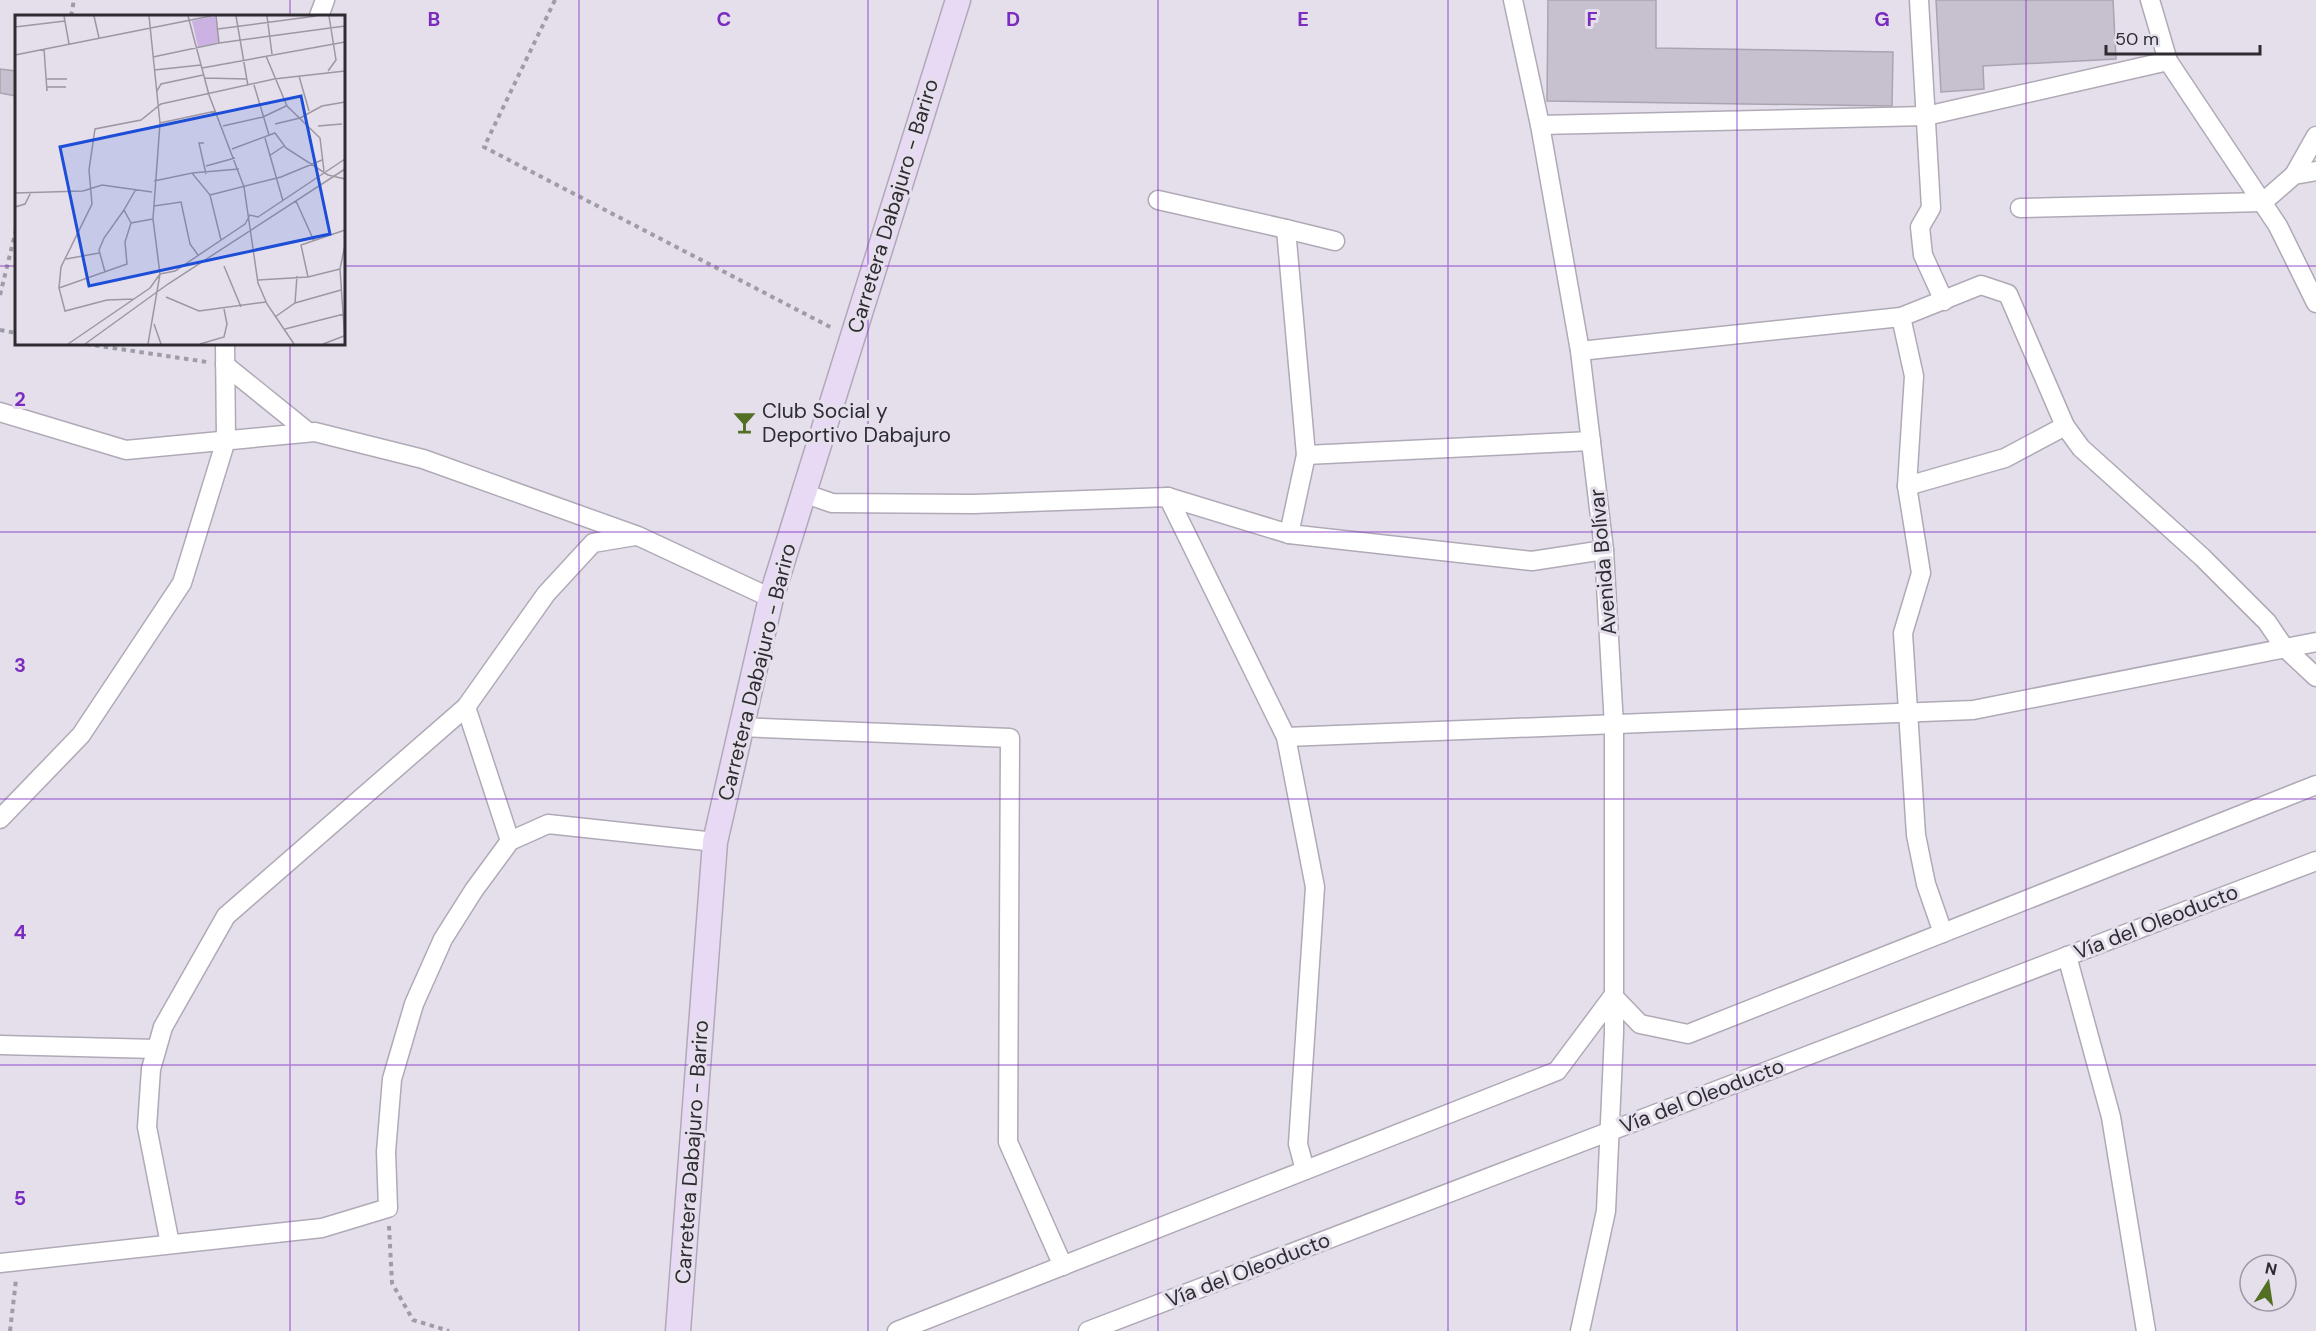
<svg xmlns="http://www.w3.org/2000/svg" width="2316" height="1331" viewBox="0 0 2316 1331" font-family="'DM Sans',sans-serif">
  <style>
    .building { fill: #c7c0ce; stroke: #aaa4b1; stroke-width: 1.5 }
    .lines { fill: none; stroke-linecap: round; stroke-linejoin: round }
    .street-casing { stroke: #b0a9b6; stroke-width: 21 }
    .secondary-casing { stroke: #b0a9b6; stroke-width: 27 }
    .path { stroke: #a09ca6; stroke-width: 4; stroke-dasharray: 4.5 4.5; stroke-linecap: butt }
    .street { stroke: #fff; stroke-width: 18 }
    .secondary { stroke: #e8d9f5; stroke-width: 24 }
    .grid { fill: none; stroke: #7b2cbf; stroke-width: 1.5; stroke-opacity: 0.55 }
    .labels { text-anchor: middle; stroke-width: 6; stroke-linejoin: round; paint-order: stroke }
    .street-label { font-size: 21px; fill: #2e2b31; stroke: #e5dfec }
    .poi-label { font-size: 21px; fill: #2e2b31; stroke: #e5dfec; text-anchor: start }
    .inset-road { fill: none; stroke: #9c97a1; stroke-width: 1.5 }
    .view { fill: #1d4ed8; fill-opacity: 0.15; stroke: #1d4ed8; stroke-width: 3 }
    .inset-edge { fill: none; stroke: #2e2b31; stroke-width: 3 }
    .grid-label { font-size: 20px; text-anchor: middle; font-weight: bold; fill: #7b2cbf; stroke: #e5dfec; stroke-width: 6; stroke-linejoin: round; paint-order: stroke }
  </style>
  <rect width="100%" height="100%" fill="#e5dfec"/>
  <g class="building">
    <path d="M1548 0H1656V48L1893 52 1892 106 1547 101Z"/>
    <path d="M1936 0H2113L2116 59 1983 66 1984 89 1941 92Z"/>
    <path d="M0 69 16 71V96L0 93Z"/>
  </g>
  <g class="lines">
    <defs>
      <g id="street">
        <path d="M1513 0 1540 125 1580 351 1604 550 1614 726V1033L1606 1211 1580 1331"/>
        <path d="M1919 0 1931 208 1920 227 1923 255 1944 301"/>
        <path d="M2150 0 2168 61 2278 226 2316 303"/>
        <path d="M319 16 325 0"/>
        <path d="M1540 125 1926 116 2168 61"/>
        <path d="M2294 175 2316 136"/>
        <path d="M1158 200 1286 229"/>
        <path d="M2020 208 2263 202 2294 175 2316 171"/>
        <path d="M1901 317 1914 376 1907 486 1921 573 1903 633 1916 835 1926 884 1943 933"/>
        <path d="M1580 351 1901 317 1981 285 2008 294 2065 426 2081 448 2202 557 2267 622 2284 647 2316 677"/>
        <path d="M225 365 308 432"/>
        <path d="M0 412 126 450 315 432 423 459 638 536 771 598"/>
        <path d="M1306 455 1591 441"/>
        <path d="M1907 486 2005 458 2065 426"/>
        <path d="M803 493 832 503 973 504 1168 497 1286 737 1315 887 1298 1144 1305 1170"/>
        <path d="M1168 497 1289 534 1532 561 1604 550"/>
        <path d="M1289 534 1306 455 1286 229 1335 241"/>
        <path d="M740 727 1010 738 1008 1142 1063 1266"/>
        <path d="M1286 737 1973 710 2316 642"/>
        <path d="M0 819 81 735 182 583 226 440 225 344"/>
        <path d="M510 841 466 707 546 594 593 543 635 536"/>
        <path d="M2067 956 2111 1117 2146 1331"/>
        <path d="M0 1045 156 1049"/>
        <path d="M170 1244 147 1127 151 1069 163 1027 226 916 466 707"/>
        <path d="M0 1263 322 1228 388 1208 386 1152 392 1079 414 1004 443 939 474 890 510 841 548 824 715 842"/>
        <path d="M897 1331 1557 1071 1613 996 1640 1024 1688 1034 2316 785"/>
        <path d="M1088 1331 2316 861"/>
      </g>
      <path id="secondary" d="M678 1331 715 842 771 598 958 0"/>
    </defs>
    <use href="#street" class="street-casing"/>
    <use href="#secondary" class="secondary-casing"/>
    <g class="path">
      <path d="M555 0 484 147 834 329"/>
      <path d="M71 16 74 0"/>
      <path d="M0 295 16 230"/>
      <path d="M0 330 16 333"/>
      <path d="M86 344 207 362"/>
      <path d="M389 1226 392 1283 413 1320 449 1331"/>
      <path d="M10 1331 16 1280"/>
    </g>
    <use href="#street" class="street"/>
    <use href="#secondary" class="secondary"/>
  </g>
  <path class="grid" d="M290 0V16M579 0V1331M868 0V1331M1158 0V1331M1448 0V1331M1737 0V1331M2026 0V1331M0 266H16M344 266H2316M290 344V1331M0 532H2316M0 799H2316M0 1065H2316"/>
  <defs>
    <symbol id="bar-bare" viewBox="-9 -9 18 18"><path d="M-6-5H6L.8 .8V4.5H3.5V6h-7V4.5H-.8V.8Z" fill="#526f24" stroke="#e5dfec" stroke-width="2.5" paint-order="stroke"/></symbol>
  </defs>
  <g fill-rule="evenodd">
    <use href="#bar-bare" x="728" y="406" width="33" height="33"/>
  </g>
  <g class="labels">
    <g class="street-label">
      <text transform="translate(893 206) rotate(-73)" y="7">Carretera Dabajuro - Bariro</text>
      <text transform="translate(1603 562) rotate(-95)" y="7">Avenida Bolívar</text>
      <text transform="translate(757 672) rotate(-76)" y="7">Carretera Dabajuro - Bariro</text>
      <text transform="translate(2156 922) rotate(-21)" y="7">Vía del Oleoducto</text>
      <text transform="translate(1702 1096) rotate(-21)" y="7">Vía del Oleoducto</text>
      <text transform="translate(692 1152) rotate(-86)" y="7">Carretera Dabajuro - Bariro</text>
      <text transform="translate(1248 1270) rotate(-21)" y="7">Vía del Oleoducto</text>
    </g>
    <g class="poi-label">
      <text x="762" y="418">Club Social y<tspan x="762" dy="24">Deportivo Dabajuro</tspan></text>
    </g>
  </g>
  <g transform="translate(15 15)">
    <rect width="330" height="330" fill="#e5dfec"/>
    <path d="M200 1 204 27 183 32 177 6Z" fill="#cbb2e3"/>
    <path class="inset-road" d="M49 1 54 29M79 1 84 23M173 1 194 80 229 172 243 268 252 289 279 329M201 1 204 28M221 1 233 71M252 1 257 39M0 12 50 6M203 14 301 1M29 34 32 76M0 40 196 1M251 41 272 91 305 123 309 156M138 42 204 28 330 11M187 53 330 27M139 55 186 50M313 56 321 45 314 1M284 61 294 96M189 63 231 64M32 64H52M239 70 254 120M32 72H51M142 76 146 69 188 60M145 108 201 96M260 109 285 103 307 91 330 87M208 111 248 102 271 91M303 111 327 109M250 123 268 186M189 128H184L191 159M217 134 260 118 271 133 313 160 330 164M254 141 269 131M191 151 220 143M177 158 224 154M139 166 177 158 195 180 206 225M0 178 68 176 87 170 137 177M195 180 266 162 307 145M281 186 299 226M139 191 166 187 175 229 183 240M0 192 10 189 16 177M116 208 109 195 121 174M330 230 325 254 330 327M51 244 84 238M209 251 226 292M90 257 84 235 89 223 109 195M293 262 286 230 330 215M243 265 293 262 325 254M44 273 112 249 110 227 116 208 138 204M151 282 184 296 251 287M119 284 92 285 50 296 44 273 46 252 77 189 74 155 80 114 126 105 146 89 259 64 330 56M280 288 282 261M260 302 280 288 326 275M139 309 146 329M270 314 329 299M53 329 135 273 145 259 160 256 230 209 235 200 243 202 330 144M70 329 153 269 330 154M133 329 145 259 138 204 145 108 134 1M185 329 209 322 212 309 209 294M308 329 329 321"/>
    <path class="view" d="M286 81 315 219 74 271 45 132Z"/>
    <rect width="330" height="330" class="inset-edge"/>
  </g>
  <g class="grid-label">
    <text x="434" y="26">B</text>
    <text x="724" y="26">C</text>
    <text x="1013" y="26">D</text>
    <text x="1303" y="26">E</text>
    <text x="1592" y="26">F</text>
    <text x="1882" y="26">G</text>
    <text x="20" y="406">2</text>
    <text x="20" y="672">3</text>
    <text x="20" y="939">4</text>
    <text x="20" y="1205">5</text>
  </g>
  <g transform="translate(2268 1283) rotate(12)"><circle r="28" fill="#e5dfec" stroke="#9c97a1" stroke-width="1.5"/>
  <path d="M0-4.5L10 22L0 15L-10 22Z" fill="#526f24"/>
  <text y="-9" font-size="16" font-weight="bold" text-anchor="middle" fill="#2e2b31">N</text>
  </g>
  <path d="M2106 45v9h154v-9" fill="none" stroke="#2e2b31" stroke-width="3"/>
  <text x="2115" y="45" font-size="18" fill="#2e2b31" stroke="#e5dfec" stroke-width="4.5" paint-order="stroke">50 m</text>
</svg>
